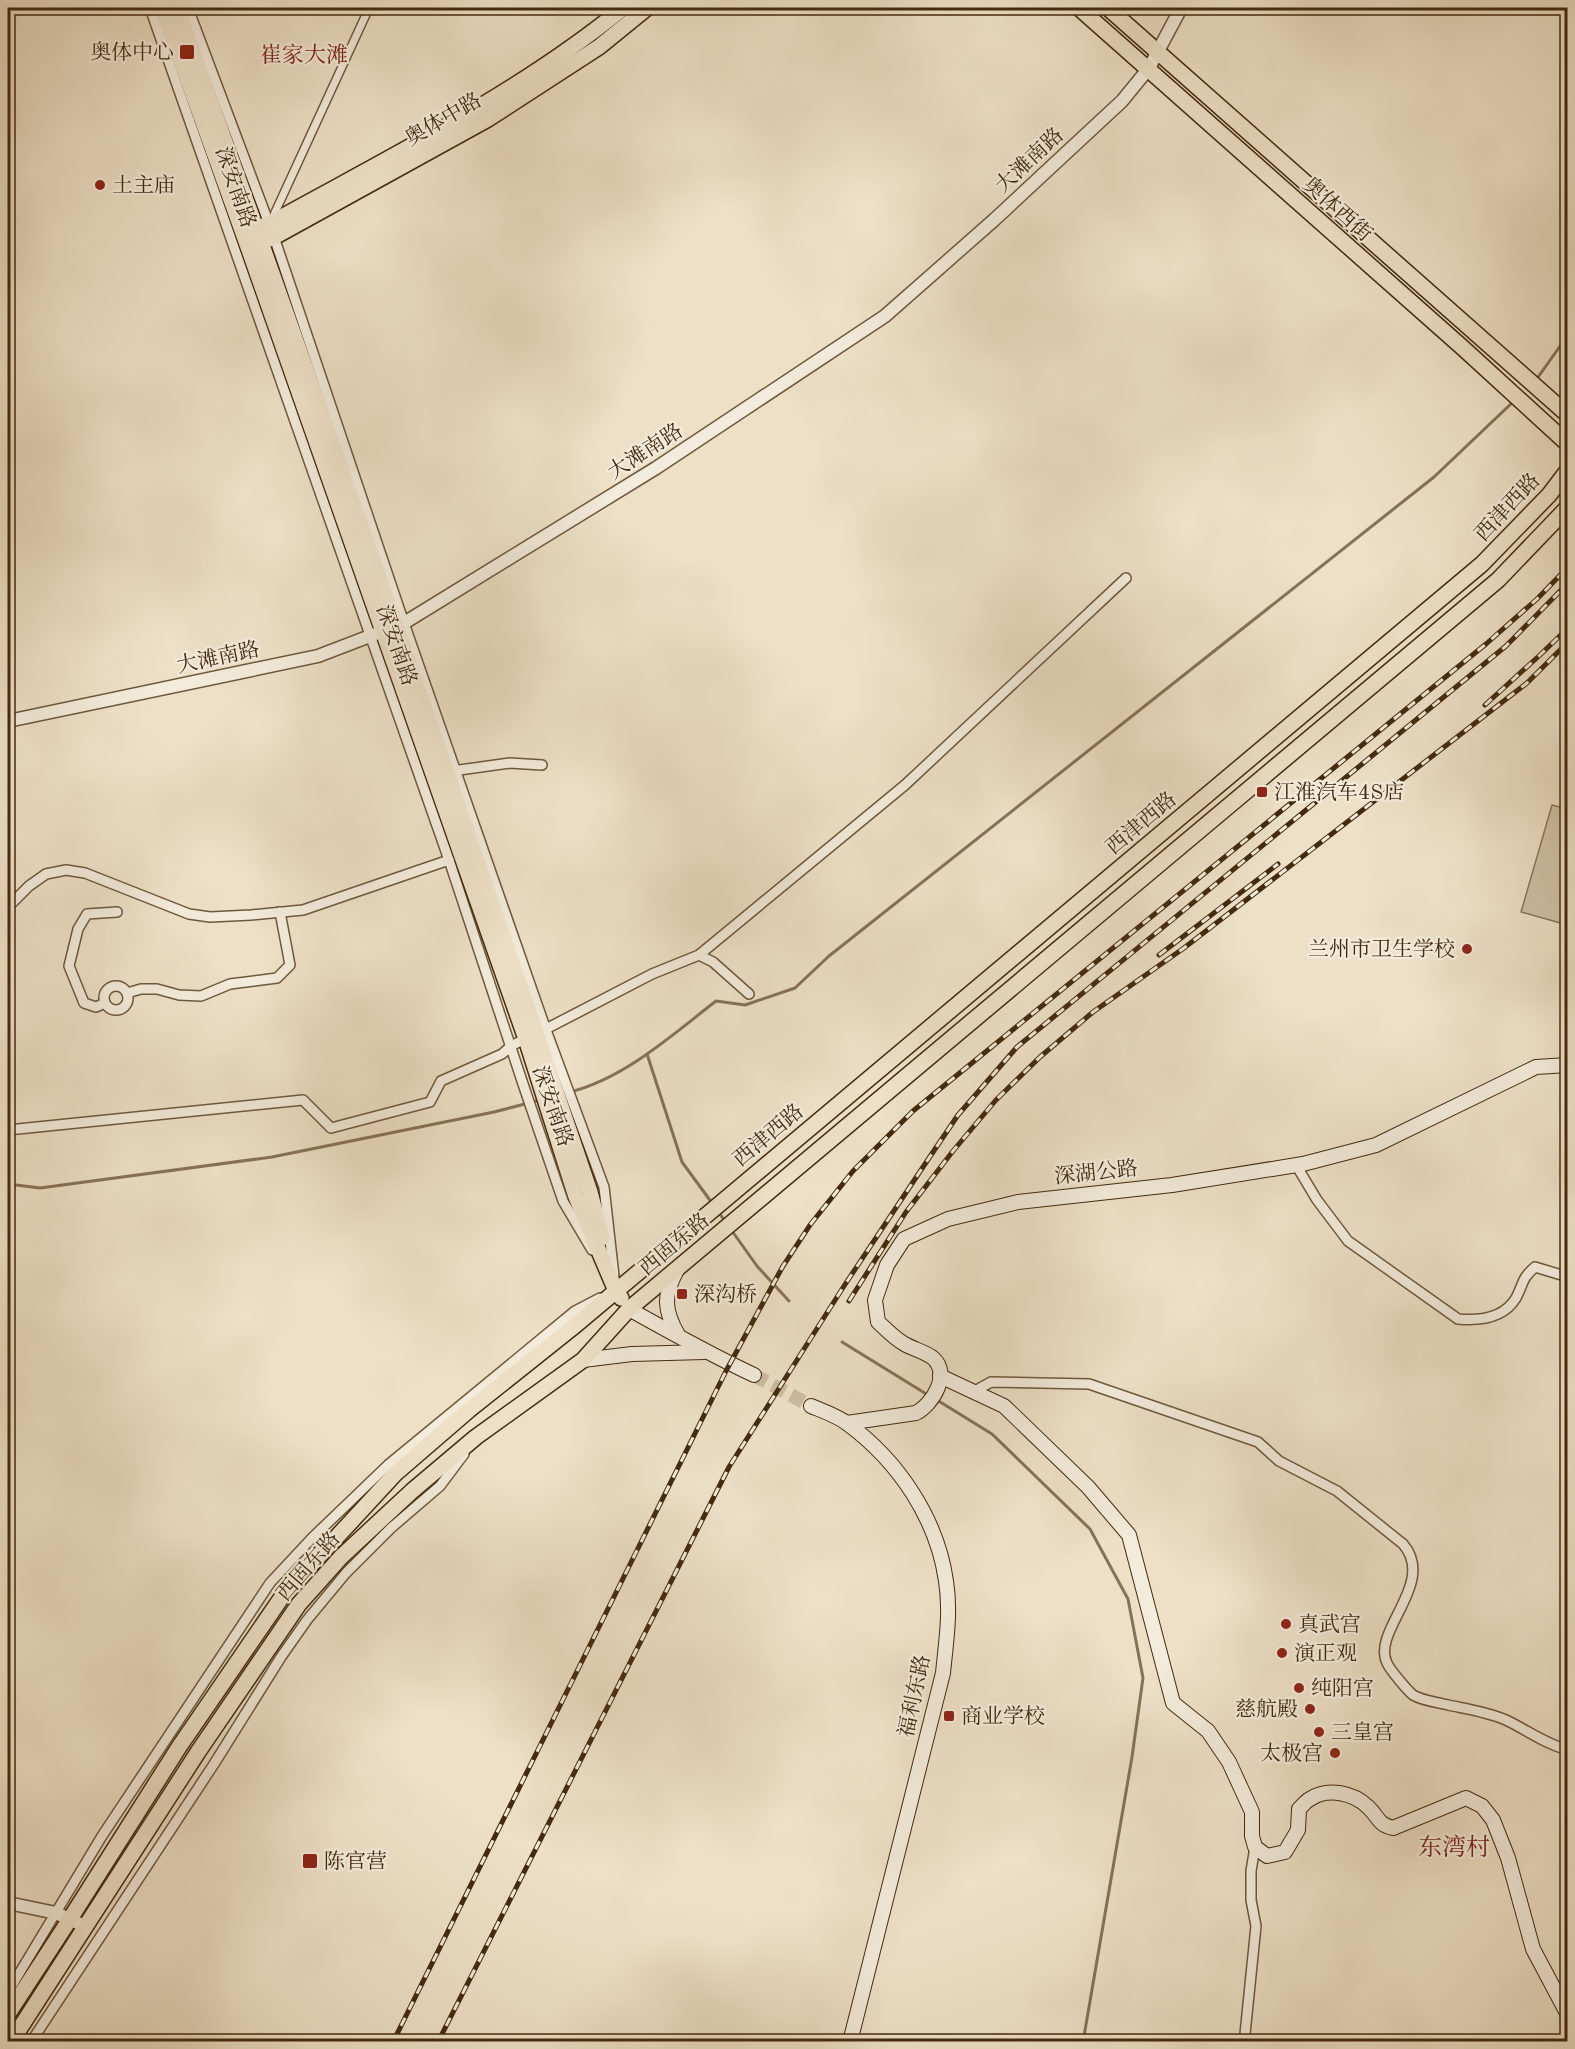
<svg xmlns="http://www.w3.org/2000/svg" width="1575" height="2049" viewBox="0 0 1575 2049" font-family="'Old Standard TT','Noto Serif SC',serif">
  <style>
    .green { fill: #d0c1a8; stroke: #8a765b; stroke-width: 1.5 }
    .lines { fill: none; stroke-linecap: round; stroke-linejoin: round }
    .stream { stroke: #867257; stroke-width: 3 }
    .secondary-tunnel { stroke: #cbbca2; stroke-width: 14; stroke-dasharray: 14 7; stroke-linecap: butt }
    .pedestrian-casing { stroke: #6e583c; stroke-width: 10 }
    .minor-casing { stroke: #6e583c; stroke-width: 12 }
    .tertiary-casing { stroke: #6e583c; stroke-width: 15 }
    .secondary-casing { stroke: #432a0e; stroke-width: 16 }
    .primary-casing { stroke: #432a0e; stroke-width: 18 }
    .pedestrian { stroke: #f3ebdb; stroke-width: 7 }
    .minor { stroke: #f3ebdb; stroke-width: 9 }
    .tertiary { stroke: #f3ebdb; stroke-width: 12 }
    .secondary { stroke: #f3ebdb; stroke-width: 14 }
    .primary { stroke: #ede0c7; stroke-width: 15 }
    .rail-casing { stroke: #432a0e; stroke-width: 5 }
    .rail { stroke: #f3ebdb; stroke-width: 3; stroke-dasharray: 9; stroke-linecap: butt }
    .minor-bridge-casing { stroke: #6e583c; stroke-width: 12; stroke-linecap: butt }
    .minor-bridge { stroke: #f3ebdb; stroke-width: 9 }
    .poi-dot { fill: #8f2418; stroke: #f3ebdb; stroke-width: 2 }
    .labels { text-anchor: middle; stroke-width: 4.5; stroke-linejoin: round; paint-order: stroke }
    .poi-label { font-size: 21px; fill: #432a0e; stroke: #f3ebdb; text-anchor: start }
    .street-label { font-size: 21px; fill: #432a0e; stroke: #f3ebdb }
    .neighbourhood-label { font-size: 22px; fill: #7a1f14; stroke: #f3ebdb }
    .quarter-label { font-size: 24px; fill: #7a1f14; stroke: #f3ebdb }
  </style>
  <rect width="100%" height="100%" fill="#ede0c7"/>
  <filter id="stains"><feTurbulence type="fractalNoise" baseFrequency=".00333" numOctaves="4"/><feColorMatrix values="0 0 0 0 .2 0 0 0 0 .09 0 0 0 0 .02 0 0 0 .5 -.17"/></filter>
  <radialGradient id="worn" r=".72"><stop offset=".6" stop-color="#630" stop-opacity="0"/><stop offset="1" stop-color="#630" stop-opacity=".3"/></radialGradient>
  <path class="green" d="M1552 805 1567 809 1568 912 1564 924 1521 912Z"/>
  <g class="lines">
    <g class="stream">
      <path d="M1536 380 1568 335"/>
      <path d="M647 1054 682 1162 712 1203"/>
      <path d="M570 1092C625 1078 672 1035 716 1001L745 1005 795 988 829 956 1434 477 1514 401"/>
      <path d="M8 1184 40 1188 272 1157 494 1112 540 1100"/>
      <path d="M718 1211 726 1223"/>
      <path d="M732 1231 757 1266 789 1301"/>
      <path d="M842 1342 928 1395"/>
      <path d="M937 1400 992 1434 1090 1529 1128 1599 1143 1678 1132 1757 1083 2042"/>
    </g>
    <path class="secondary-tunnel" d="M754 1375 811 1406"/>
    <defs>
      <path id="pedestrian" d="M272 219 369 8"/>
      <g id="minor">
        <path d="M150 8 449 860 523 1084"/>
        <path d="M188 8 274 237 404 623 546 1030 604 1187 614 1276"/>
        <path d="M452 771 510 763 542 765"/>
        <path d="M8 907 29 886 46 874 66 870 85 873 189 914 210 917 251 915 303 910 449 860"/>
        <path d="M699 955 713 962 749 994"/>
        <circle cx="116" cy="998" r="12"/>
        <path d="M127 993 141 989H157L179 995 201 996 230 984 277 978 290 965 280 912"/>
        <path d="M105 1003 96 1007 84 1003 69 966 78 929 87 914 117 912"/>
        <path d="M542 1031 652 974 699 955 905 785 1126 578"/>
        <path d="M8 1130 303 1100 331 1128 430 1102 441 1081 502 1054 511 1046 529 1037"/>
        <path d="M1296 1165 1317 1200 1348 1241 1458 1319C1480 1321 1504 1318 1516 1298 1524 1283 1521 1279 1535 1267L1568 1277"/>
        <path d="M563 1201 592 1250"/>
        <path d="M973 1392 991 1382 1089 1384 1258 1442 1279 1461 1337 1491 1403 1544C1437 1583 1371 1631 1387 1663 1390 1670 1408 1691 1413 1695 1423 1701 1437 1702 1448 1705 1467 1709 1488 1712 1506 1720 1527 1730 1545 1744 1568 1750"/>
        <path d="M8 1992 102 1836 270 1583 312 1538 388 1465 575 1311 600 1298"/>
        <path d="M31 2042 214 1764 281 1657 307 1620 346 1573 391 1528 440 1486 464 1454"/>
        <path d="M1247 2042 1245 2034 1256 1926 1251 1900V1871L1255 1847"/>
      </g>
      <g id="tertiary">
        <path d="M8 721 318 656 404 623 656 468 885 316 994 220 1122 101 1149 68 1181 8"/>
        <path d="M8 1903 56 1913 78 1923"/>
      </g>
      <g id="secondary">
        <path d="M677 1270C663 1296 664 1310 678 1335"/>
        <path d="M629 1309C670 1332 711 1355 754 1375"/>
        <path d="M583 1360 632 1354 704 1352"/>
        <path d="M940 1376 1004 1406 1088 1487 1129 1535 1173 1703 1208 1731 1229 1762 1252 1812V1836L1255 1847 1267 1856 1285 1852 1298 1830 1299 1809C1303 1805 1306 1801 1310 1799 1328 1787 1354 1793 1368 1807 1379 1817 1377 1824 1393 1828L1466 1798 1482 1806 1493 1820 1508 1858 1533 1949 1568 2015"/>
        <path d="M811 1406C823 1411 838 1416 848 1424 898 1461 937 1518 946 1581 951 1612 946 1642 943 1673L850 2042"/>
        <path d="M847 1423 916 1413C933 1404 951 1374 933 1358 924 1351 912 1349 903 1343 894 1338 886 1329 878 1322L875 1300 887 1265 904 1239 948 1219 1018 1202 1172 1185 1303 1164 1376 1145 1536 1067 1568 1065"/>
      </g>
      <g id="primary">
        <path d="M162 8 248 247 526 1039 576 1197 616 1291 621 1298"/>
        <path d="M177 8C319 401 456 796 590 1192L602 1238"/>
        <path d="M1079 8 1463 348 1568 444"/>
        <path d="M1108 8 1568 415"/>
        <path d="M248 231 269 224C388 158 518 94 623 8"/>
        <path d="M254 245 274 237 488 119 599 47 647 8"/>
        <path d="M8 2014 70 1919 179 1747 284 1594 396 1473 469 1410 572 1328 1482 564 1549 495 1568 470"/>
        <path d="M11 2042 198 1752 299 1604 341 1557 412 1491 476 1437 583 1360 629 1309 1498 580 1568 507"/>
      </g>
    </defs>
    <use href="#pedestrian" class="pedestrian-casing"/>
    <use href="#minor" class="minor-casing"/>
    <use href="#tertiary" class="tertiary-casing"/>
    <use href="#secondary" class="secondary-casing"/>
    <use href="#primary" class="primary-casing"/>
    <use href="#pedestrian" class="pedestrian"/>
    <use href="#minor" class="minor"/>
    <use href="#tertiary" class="tertiary"/>
    <use href="#secondary" class="secondary"/>
    <use href="#primary" class="primary"/>
    <defs>
      <g id="rail">
        <path d="M1485 705 1540 655 1568 628"/>
        <path d="M1159 955 1278 864"/>
        <path d="M849 1301 906 1212 953 1151 996 1100 1040 1057 1093 1012 1184 948 1527 683 1568 642"/>
        <path d="M393 2042 726 1371 783 1266 810 1225 853 1171 913 1111 1486 644 1537 599 1568 567"/>
        <path d="M438 2042 729 1467 844 1286 927 1161 958 1115 1017 1047 1506 646 1568 583"/>
      </g>
    </defs>
    <use href="#rail" class="rail-casing"/>
    <use href="#rail" class="rail"/>
    <defs>
      <path id="minor-bridge" d="M523 1084 563 1201"/>
    </defs>
    <use href="#minor-bridge" class="minor-bridge-casing"/>
    <use href="#minor-bridge" class="minor-bridge"/>
  </g>
  <g class="poi-dot">
    <rect x="179" y="44" width="16" height="16" rx="3"/>
    <circle cx="100" cy="185" r="6"/>
    <rect x="1256" y="786" width="12" height="12" rx="3"/>
    <circle cx="1467" cy="949" r="6"/>
    <rect x="676" y="1288" width="12" height="12" rx="3"/>
    <circle cx="1286" cy="1624" r="6"/>
    <circle cx="1282" cy="1653" r="6"/>
    <circle cx="1299" cy="1688" r="6"/>
    <circle cx="1310" cy="1709" r="6"/>
    <rect x="943" y="1710" width="12" height="12" rx="3"/>
    <circle cx="1319" cy="1732" r="6"/>
    <circle cx="1335" cy="1753" r="6"/>
    <rect x="302" y="1853" width="16" height="16" rx="3"/>
  </g>
  <g class="labels">
    <g class="poi-label">
      <text x="174" y="59" text-anchor="end">奥体中心</text>
      <text x="112" y="192">土主庙</text>
      <text x="1274" y="799">江淮汽车4S店</text>
      <text x="1455" y="956" text-anchor="end">兰州市卫生学校</text>
      <text x="694" y="1301">深沟桥</text>
      <text x="1298" y="1631">真武宫</text>
      <text x="1294" y="1660">演正观</text>
      <text x="1311" y="1695">纯阳宫</text>
      <text x="1298" y="1716" text-anchor="end">慈航殿</text>
      <text x="961" y="1723">商业学校</text>
      <text x="1331" y="1739">三皇宫</text>
      <text x="1323" y="1760" text-anchor="end">太极宫</text>
      <text x="324" y="1868">陈官营</text>
    </g>
    <g class="street-label">
      <text transform="translate(443 119) rotate(-30)" y="7">奥体中路</text>
      <text transform="translate(1029 160) rotate(-43)" y="7">大滩南路</text>
      <text transform="translate(236 187) rotate(71)" y="7">深安南路</text>
      <text transform="translate(1338 209) rotate(42)" y="7">奥体西街</text>
      <text transform="translate(645 451) rotate(-33)" y="7">大滩南路</text>
      <text transform="translate(1507 507) rotate(-47)" y="7">西津西路</text>
      <text transform="translate(397 645) rotate(71)" y="7">深安南路</text>
      <text transform="translate(218 657) rotate(-12)" y="7">大滩南路</text>
      <text transform="translate(1141 823) rotate(-40)" y="7">西津西路</text>
      <text transform="translate(553 1106) rotate(71)" y="7">深安南路</text>
      <text transform="translate(768 1135) rotate(-40)" y="7">西津西路</text>
      <text transform="translate(1096 1172) rotate(-6)" y="7">深湖公路</text>
      <text transform="translate(674 1244) rotate(-40)" y="7">西固东路</text>
      <text transform="translate(308 1566) rotate(-49)" y="7">西固东路</text>
      <text transform="translate(914 1696) rotate(-78)" y="7">福利东路</text>
    </g>
    <g class="neighbourhood-label">
      <text x="304" y="62">崔家大滩</text>
    </g>
    <g class="quarter-label">
      <text x="1454" y="1855">东湾村</text>
    </g>
  </g>
  <rect width="1575" height="2049" fill="none" stroke="#ede0c7" stroke-width="30"/>
  <rect x="9" y="9" width="1557" height="2031" fill="none" stroke="#432a0e" stroke-width="3"/>
  <rect x="15" y="15" width="1545" height="2019" fill="none" stroke="#432a0e" stroke-width="1.5"/>
  <rect width="100%" height="100%" filter="url(#stains)"/>
  <rect width="100%" height="100%" fill="url(#worn)"/>
</svg>
